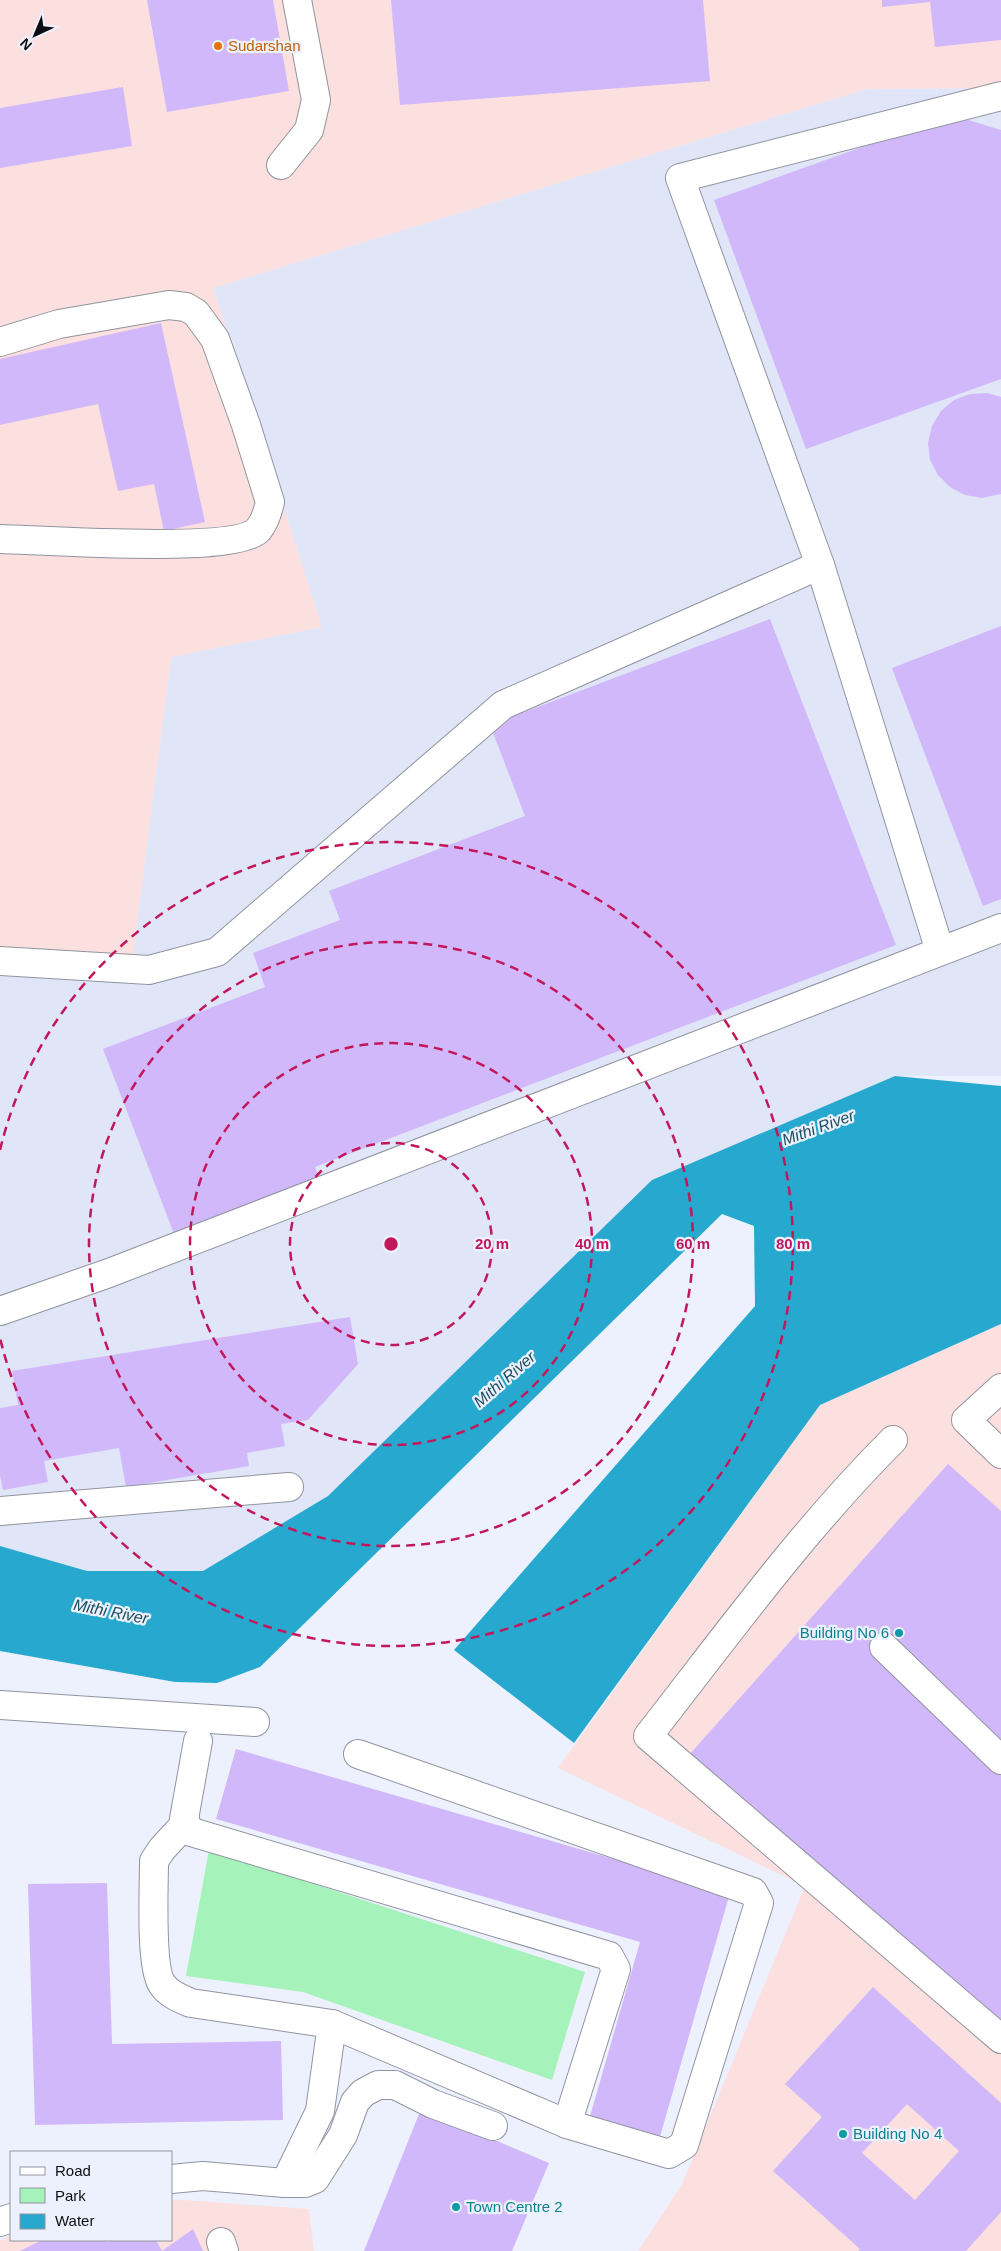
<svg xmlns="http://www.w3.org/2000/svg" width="1001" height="2251" viewBox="0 0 1001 2251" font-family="Helvetica,sans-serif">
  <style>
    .built { fill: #e0e5f8 }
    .industrial { fill: #fbe0df }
    .green { fill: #a5f2bb }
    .water { fill: #27a9cf }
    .building { fill: #d1b8fa; fill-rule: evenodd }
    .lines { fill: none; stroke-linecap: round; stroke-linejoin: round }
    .minor-casing { stroke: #91949f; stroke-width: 30 }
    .minor { stroke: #fff; stroke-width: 28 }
    .ring { fill: none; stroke: #c2185b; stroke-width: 2.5; stroke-dasharray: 9 6 }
    .food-dot { fill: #e8710a; stroke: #edf1fd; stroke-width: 2 }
    .culture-dot { fill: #0f9aa8; stroke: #edf1fd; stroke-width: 2 }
    .labels { text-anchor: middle; stroke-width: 4.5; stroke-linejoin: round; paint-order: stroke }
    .food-label { font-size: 15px; fill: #c56008; stroke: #edf1fd; text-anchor: start }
    .culture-label { font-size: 15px; fill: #0d838f; stroke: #edf1fd; text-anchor: start }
    .water-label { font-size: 16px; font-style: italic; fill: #1c4e5f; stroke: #edf1fd }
    .centre { fill: #c2185b; stroke: #edf1fd; stroke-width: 2.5 }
    .ring-label { font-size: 15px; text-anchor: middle; font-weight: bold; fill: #c2185b; stroke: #edf1fd; stroke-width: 4.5; stroke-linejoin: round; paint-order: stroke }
  </style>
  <rect width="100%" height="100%" fill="#edf1fd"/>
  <path class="built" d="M1001 88V1076H895L328 1496 203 1571H87L0 1546V969L132 961 171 657 322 627 213 288 867 89Z"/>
  <g class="industrial">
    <path d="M0 0H1001V88L867 89 213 288 322 627 171 657 132 961 0 969Z"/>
    <path d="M1001 1324V2251H638L682 2184 805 1886 558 1768 820 1405Z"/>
    <path d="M171 2199 309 2209 314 2251H0V2241L11 2235V2240H171Z"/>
  </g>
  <path class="green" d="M209 1850 585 1972 552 2080 303 1992 186 1976Z"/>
  <path class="water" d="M895 1076 1001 1086V1324L820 1405 574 1743 454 1650 755 1306 754 1226 722 1214 260 1667 217 1683 175 1682 0 1651V1546L87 1571H203L328 1496 652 1180Z"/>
  <g class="building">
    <path d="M147 0H273L289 91 167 112Z"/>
    <path d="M391 0H703L710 81 400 105Z"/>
    <path d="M882 0H1001V40L935 47 930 2 882 7Z"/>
    <path d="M123 87 132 146 0 168V108Z"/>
    <path d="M952 115 1001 130V379L806 449 714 200Z"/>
    <path d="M161 323 205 522 164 531 154 484 118 491 98 404 0 425V359Z"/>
    <path d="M987 393 1001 397V494L982 498 965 495 950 487 938 475 930 460 928 443 932 426 941 411 954 400 970 394Z"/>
    <path d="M770 619 896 945 315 1167 321 1184 176 1239 103 1049 265 987 253 953 340 920 329 891 525 816 490 725Z"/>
    <path d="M1001 626V899L983 906 892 668Z"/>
    <path d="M350 1317 358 1364 308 1420 281 1424 285 1446 247 1453 249 1466 126 1487 119 1448 44 1461 48 1482 3 1490 0 1475V1408L18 1405 12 1371Z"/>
    <path d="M948 1464 1001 1511V2032L689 1755Z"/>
    <path d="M236 1749 730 1893 659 2140 589 2120 640 1942 216 1819Z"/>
    <path d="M107 1883 112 2044 281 2041 283 2120 35 2125 28 1884Z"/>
    <path d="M873 1987 1001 2103V2212L966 2251H858L860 2249 773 2171 822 2117 785 2084ZM907 2104 959 2151 915 2200 862 2153Z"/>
    <path d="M421 2109 549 2163 512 2251H364Z"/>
    <path d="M193 2229 203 2251H162Z"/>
    <path d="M42 2240H107L108 2242 113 2240H156L162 2251H20Z"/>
  </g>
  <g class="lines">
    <defs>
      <g id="minor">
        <path d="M281 165 309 130 316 100 297 0"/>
        <path d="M0 342 59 324 169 305 186 307 196 313 215 339 246 425 270 502C268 511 265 522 258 530 234 554 42 540 0 539"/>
        <path d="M820 565 680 178 1001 96"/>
        <path d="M0 961 149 970 217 952 503 705 820 565 940 951"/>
        <path d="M0 1311 109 1273 1001 928"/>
        <path d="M1001 1388 966 1420 1001 1454"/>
        <path d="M893 1440C802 1531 727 1635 648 1736L1001 2039"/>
        <path d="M0 1511 289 1487"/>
        <path d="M884 1647 1001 1760"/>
        <path d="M0 1705 255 1722"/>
        <path d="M198 1741 184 1819 188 1831 609 1956 616 1969 567 2124"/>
        <path d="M186 1823 162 1849 154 1861C154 1886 150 1967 162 1984 168 1994 181 1999 191 2003L332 2024 320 2111 285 2183"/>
        <path d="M332 2024 567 2124 669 2154 684 2145 759 1903 753 1892 358 1754"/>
        <path d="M171 2179 203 2176 285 2183H305L315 2179 343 2135 355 2102 363 2093 378 2085H395L433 2104 493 2126"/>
        <path d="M0 2222 11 2218"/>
        <path d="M221 2242 224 2251"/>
      </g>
    </defs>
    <use href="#minor" class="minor-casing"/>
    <use href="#minor" class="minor"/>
  </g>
  <g class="ring">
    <circle cx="391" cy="1244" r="101"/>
    <circle cx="391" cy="1244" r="201"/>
    <circle cx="391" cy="1244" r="302"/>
    <path d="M0 1150A402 402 0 1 1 0 1338"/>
  </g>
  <circle class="food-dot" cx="218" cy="46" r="5"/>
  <g class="culture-dot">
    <circle cx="899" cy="1633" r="5"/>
    <circle cx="843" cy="2134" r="5"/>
    <circle cx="456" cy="2207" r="5"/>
  </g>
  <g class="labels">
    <g class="food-label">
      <text x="228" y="51">Sudarshan</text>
    </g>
    <g class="culture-label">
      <text x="889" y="1638" text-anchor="end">Building No 6</text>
      <text x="853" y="2139">Building No 4</text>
      <text x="466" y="2212">Town Centre 2</text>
    </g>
    <g class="water-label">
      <text transform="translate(818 1127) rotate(-20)" y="6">Mithi River</text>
      <text transform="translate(504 1379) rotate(-41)" y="6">Mithi River</text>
      <text transform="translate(111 1611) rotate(11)" y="6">Mithi River</text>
    </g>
  </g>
  <circle cx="391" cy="1244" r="8" class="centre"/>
  <g class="ring-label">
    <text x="492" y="1249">20 m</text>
    <text x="592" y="1249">40 m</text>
    <text x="693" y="1249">60 m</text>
    <text x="793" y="1249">80 m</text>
  </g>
  <rect x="10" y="2151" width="162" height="90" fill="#edf1fd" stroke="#93969e"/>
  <rect x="20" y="2167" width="25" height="8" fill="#ffffff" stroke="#93969e"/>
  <text x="55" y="2176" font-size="15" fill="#0c0d10">Road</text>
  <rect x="20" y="2188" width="25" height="15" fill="#a5f2bb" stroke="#93969e"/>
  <text x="55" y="2201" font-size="15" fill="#0c0d10">Park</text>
  <rect x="20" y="2214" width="25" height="15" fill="#27a9cf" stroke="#93969e"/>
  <text x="55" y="2226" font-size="15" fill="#0c0d10">Water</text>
  <g transform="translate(35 35) rotate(224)" stroke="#edf1fd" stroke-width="4" paint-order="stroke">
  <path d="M0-4L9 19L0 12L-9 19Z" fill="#0c0d10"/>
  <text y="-8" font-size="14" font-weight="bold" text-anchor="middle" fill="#0c0d10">N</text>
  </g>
</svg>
